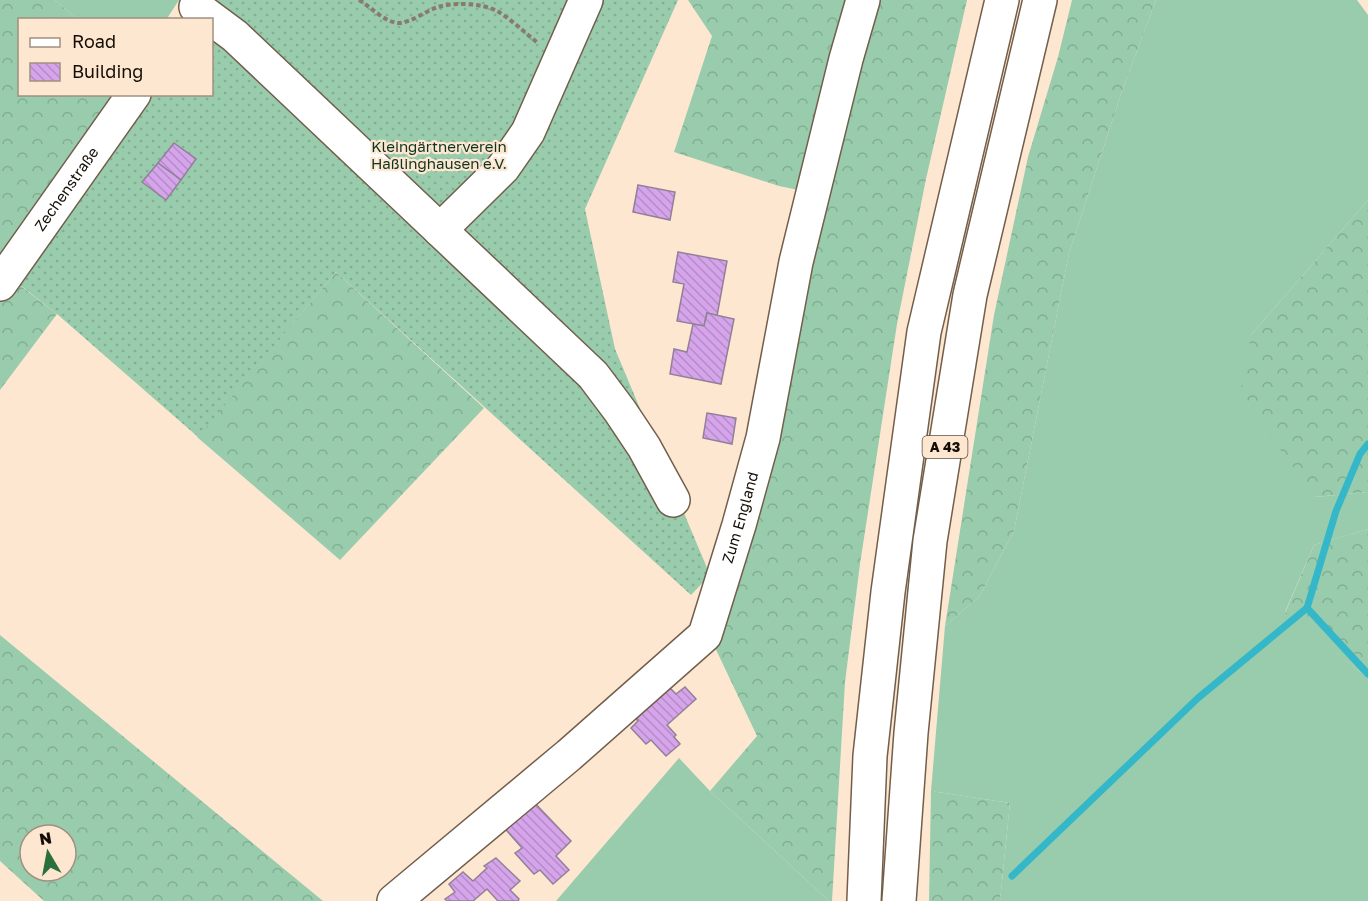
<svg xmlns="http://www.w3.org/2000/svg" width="1368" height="901" viewBox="0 0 1368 901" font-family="'Golos Text',sans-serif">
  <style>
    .grass { fill: #98ccac }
    .forest { fill: url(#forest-crowns); fill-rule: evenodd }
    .garden { fill: url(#garden-dots) }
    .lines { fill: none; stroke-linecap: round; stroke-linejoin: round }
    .stream { stroke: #34b7c9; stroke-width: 7 }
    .building { fill: url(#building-back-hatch); stroke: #918198; stroke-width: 1.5 }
    .minor-casing { stroke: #725e4b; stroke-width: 36 }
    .highway-casing { stroke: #725e4b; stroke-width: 36 }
    .path { stroke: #897a6b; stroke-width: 4; stroke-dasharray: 4.5 3; stroke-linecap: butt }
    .minor { stroke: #fff; stroke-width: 33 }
    .highway { stroke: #fff; stroke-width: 33 }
    .labels { text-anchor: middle; stroke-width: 4.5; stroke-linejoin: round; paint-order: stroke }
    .shield { fill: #fee7d0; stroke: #5a4e43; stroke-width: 1.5 }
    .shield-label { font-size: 14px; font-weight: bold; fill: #140d06 }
    .park-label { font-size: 15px; fill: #0d3421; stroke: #fee7d0 }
    .street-label { font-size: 15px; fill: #140d06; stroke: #fee7d0 }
  </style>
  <defs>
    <pattern id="forest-crowns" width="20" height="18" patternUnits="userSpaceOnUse" patternTransform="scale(1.5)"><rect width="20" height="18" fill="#98ccac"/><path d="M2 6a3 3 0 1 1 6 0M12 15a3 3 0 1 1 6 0" fill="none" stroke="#82ae92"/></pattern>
    <pattern id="garden-dots" width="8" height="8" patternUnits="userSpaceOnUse" patternTransform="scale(1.5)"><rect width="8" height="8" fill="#98ccac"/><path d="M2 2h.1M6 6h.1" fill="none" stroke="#82ae92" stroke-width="1.8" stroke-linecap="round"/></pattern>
    <pattern id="building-back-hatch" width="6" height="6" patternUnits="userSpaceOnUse" patternTransform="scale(1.5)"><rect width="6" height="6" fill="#d5a4eb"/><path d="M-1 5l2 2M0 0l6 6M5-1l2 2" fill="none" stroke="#b68cc8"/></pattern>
  </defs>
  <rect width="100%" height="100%" fill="#fee7d0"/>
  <g class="grass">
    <path d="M55 0H179L166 20 77 19Z"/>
    <path d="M1156 0H1357L1368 15V200L1251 335 1315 497 1368 492V529L1314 545 1285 612 1368 678V901H1000L1010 803 931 791 945 626 979 597 1014 531 1069 253 1122 91Z"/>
    <path d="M679 758 710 791 829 901H556Z"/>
  </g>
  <g class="forest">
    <path d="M0 0H55L77 19 20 20V94L115 95 0 269Z"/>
    <path d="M688 0H967L926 179 897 324 860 564 845 682 832 901H829L710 791 757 736 710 637 813 193 779 186 674 152 712 36Z"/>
    <path d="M1072 0H1156L1122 91 1069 253 1014 531 979 597 945 626 994 315 1028 157 1058 57Z"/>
    <path d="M1368 200V492L1315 497 1240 395 1251 335Z"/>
    <path d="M0 270 57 314 0 390Z"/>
    <path d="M336 272 484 408 340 560 197 437Z"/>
    <path d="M1368 529V678L1285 613 1314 545Z"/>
    <path d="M0 635 323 901H44L0 861ZM30 835H66V871H30Z"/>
    <path d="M931 791 1010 803 1000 901H929Z"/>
  </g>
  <path class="garden" d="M212 0H678L585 209 615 349 710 575 691 595 336 272 198 437 57 314 10 277 145 95 212 94Z"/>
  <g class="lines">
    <g class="stream">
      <path d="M1368 444 1360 454 1336 511 1307 608 1368 674"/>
      <path d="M1012 876 1198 698 1307 608"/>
    </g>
  </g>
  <g class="building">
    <path d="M174 143 196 159 181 180 158 163Z"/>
    <path d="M158 163 181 180 166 200 142 182Z"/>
    <path d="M638 185 675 192 670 220 633 212Z"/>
    <path d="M678 252 727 261 717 316 707 313 704 326 677 321 684 284 673 282Z"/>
    <path d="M707 313 734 319 721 384 670 374 674 349 687 352 693 324 704 326Z"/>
    <path d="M707 413 736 418 732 444 703 438Z"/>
    <path d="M667 685 676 694 685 687 696 699 667 725 676 735 674 737 680 744 666 756 651 740 646 744 631 728 638 721 633 715Z"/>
    <path d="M530 798 571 841 556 856 569 870 553 884 540 870 534 874 515 853 522 848 501 824Z"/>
    <path d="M496 858 520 881 510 890 519 899 518 901H498L487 889 473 901H447L445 899 455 892 449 884 463 872 473 881 487 868 484 866Z"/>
  </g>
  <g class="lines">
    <defs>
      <g id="minor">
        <path d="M196 7 235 36 440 230 503 168 528 132 586 0"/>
        <path d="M440 230 593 375 620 411 644 447 673 500"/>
        <path id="s1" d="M0 284 134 94"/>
        <path id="s2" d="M394 901 569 755 705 635 739 525 763 438 796 262 846 59 863 0"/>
      </g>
      <g id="highway">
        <path d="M864 901 870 756 888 592 924 332 1002 0"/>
        <path d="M899 901 911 733 930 541 970 295 1040 0"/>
      </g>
    </defs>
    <use href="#minor" class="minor-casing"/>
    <use href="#highway" class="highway-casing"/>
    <path class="path" d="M359 0C370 6 385 23 399 23 413 22 425 11 438 7 455 2 481 3 497 11 511 19 525 33 538 43"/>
    <use href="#minor" class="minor"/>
    <use href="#highway" class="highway"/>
  </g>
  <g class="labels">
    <rect class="shield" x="922.5" y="436" width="45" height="22" rx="4.5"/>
    <g class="shield-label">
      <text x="945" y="452">A 43</text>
    </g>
    <g class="park-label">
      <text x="439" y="152">Kleingärtnerverein<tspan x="439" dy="17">Haßlinghausen e.V.</tspan></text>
    </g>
    <g class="street-label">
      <text dy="5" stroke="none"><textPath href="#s1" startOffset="116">Zechenstraße</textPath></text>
      <text dy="5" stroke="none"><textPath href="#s2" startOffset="532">Zum England</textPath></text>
    </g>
  </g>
  <rect x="18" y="18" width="195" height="78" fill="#fee7d0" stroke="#a0907f" stroke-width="1.5"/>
  <rect x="30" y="38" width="30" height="9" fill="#ffffff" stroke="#a0907f" stroke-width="1.5"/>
  <text x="72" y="48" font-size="18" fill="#140d06">Road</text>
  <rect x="30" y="63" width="30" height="18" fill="url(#building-back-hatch)" stroke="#a0907f" stroke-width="1.5"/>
  <text x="72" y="78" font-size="18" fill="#140d06">Building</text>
  <g transform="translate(48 853) rotate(350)"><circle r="28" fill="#fee7d0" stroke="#a0907f" stroke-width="1.5"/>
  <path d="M0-4.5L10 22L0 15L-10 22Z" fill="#2a703c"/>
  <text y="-9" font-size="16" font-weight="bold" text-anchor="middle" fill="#140d06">N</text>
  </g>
</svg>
